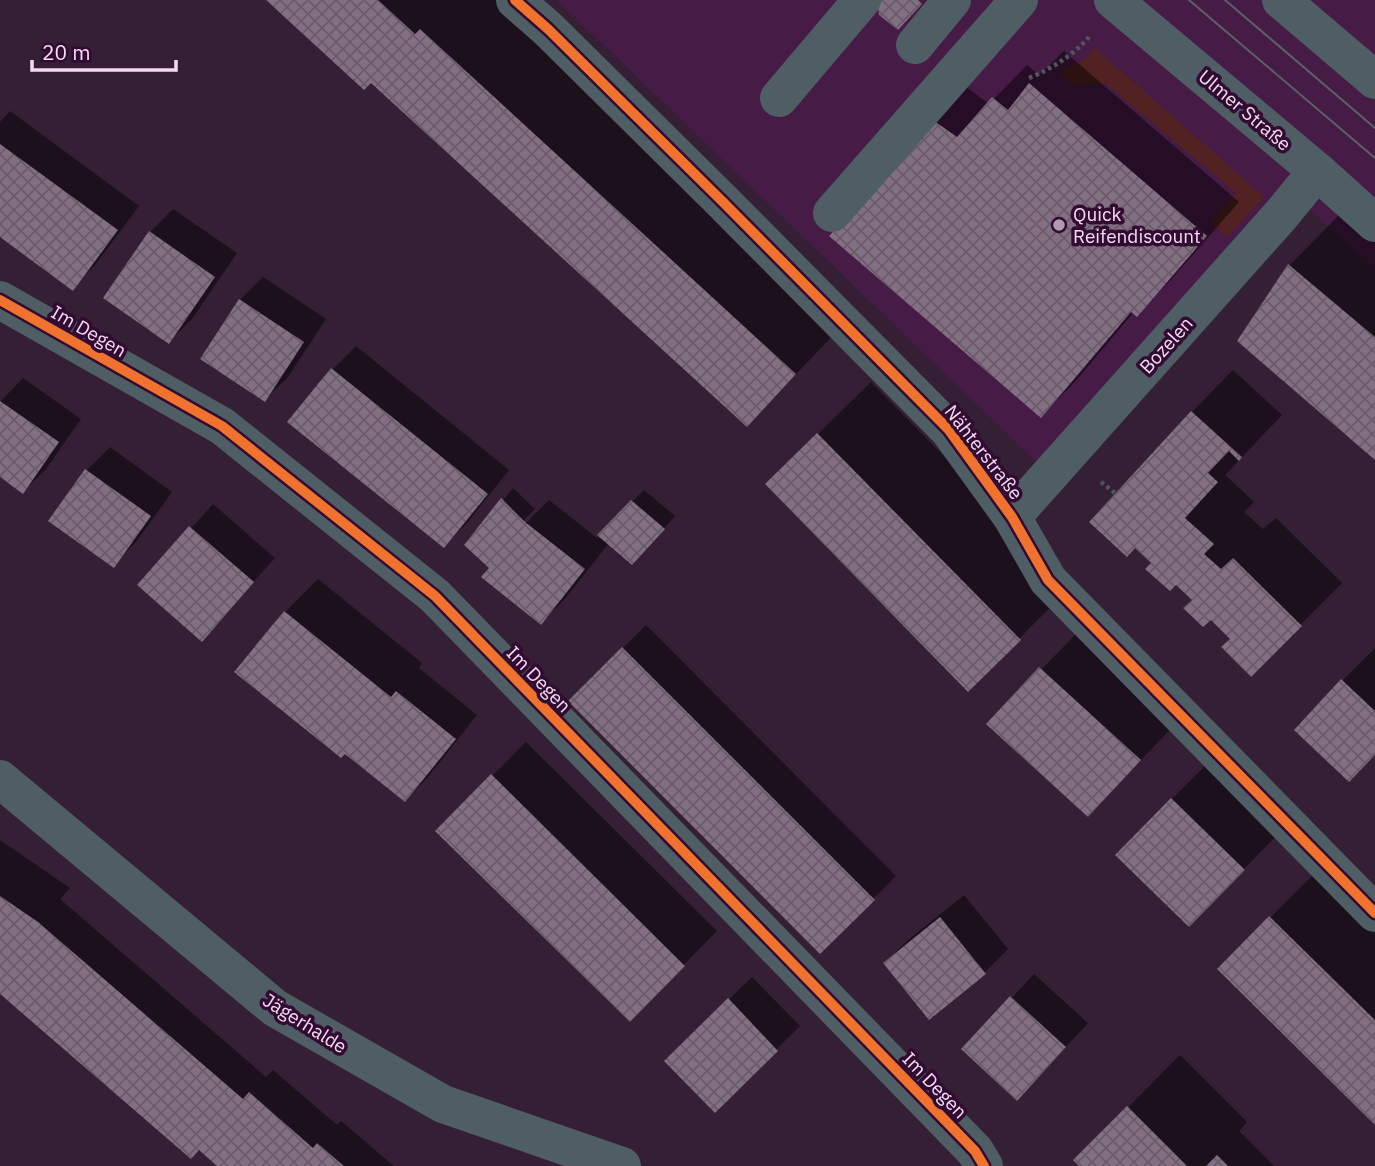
<svg xmlns="http://www.w3.org/2000/svg" width="1375" height="1166" viewBox="0 0 1375 1166" font-family="'IBM Plex Sans',sans-serif">
  <style>
    .built { fill: #461c46 }
    .grass { fill: #512221 }
    .shadow { fill: #0007 }
    .building { fill: url(#building-cross-hatch) }
    .lines { fill: none; stroke-linecap: round; stroke-linejoin: round }
    .path { stroke: #50555e; stroke-width: 4.5; stroke-dasharray: 3.5 3.5; stroke-linecap: butt }
    .minor { stroke: #4f5d64; stroke-width: 38 }
    .tram { stroke: #5c6069; stroke-width: 2 }
    .cycleway-casing { stroke: #320b33; stroke-width: 15 }
    .cycleway { stroke: #ef722f; stroke-width: 10 }
    .poi-dot { fill: #b199b0; stroke: #320b33; stroke-width: 2.5 }
    .labels { text-anchor: middle; stroke-width: 7; stroke-linejoin: round; paint-order: stroke }
    .street-label { font-size: 19px; fill: #f4dbf3; stroke: #320b33 }
    .poi-label { font-size: 19px; fill: #f4dbf3; stroke: #320b33; text-anchor: start }
  </style>
  <defs>
    <pattern id="building-cross-hatch" width="8" height="8" patternUnits="userSpaceOnUse" patternTransform="scale(1.75)"><rect width="8" height="8" fill="#836f83"/><path d="M0 0l8 8M0 8l8-8" fill="none" stroke="#695b69"/></pattern>
  </defs>
  <rect width="100%" height="100%" fill="#341f34"/>
  <path class="built" d="M557 0H1375V267L1292 194 1046 471Z"/>
  <path class="grass" d="M1095 48 1264 197 1227 237 1210 222 1236 193 1105 83 1074 86 1058 72 1085 59Z"/>
  <g class="shadow">
    <path d="M269 0H497L847 321 747 425 371 81Z"/>
    <path d="M1064 51 1239 202 1170 281 1136 314 1134 312 1074 383 1041 416 831 236 965 86 989 104 1027 65 1039 75Z"/>
    <path d="M10 111 139 206 95 265 72 288 0 234V122Z"/>
    <path d="M173 209 237 253 192 319 169 342 150 232Z"/>
    <path d="M1342 212 1375 240V458L1239 340 1290 265Z"/>
    <path d="M263 277 326 319 288 377 264 400 240 300Z"/>
    <path d="M356 346 509 470 467 523 444 546 290 421 333 369Z"/>
    <path d="M1233 370 1282 415 1225 475 1254 502 1244 512 1263 529 1276 518 1342 583 1251 674 1232 639 1195 599 1135 546 1091 522 1192 412Z"/>
    <path d="M23 378 81 419 46 469 23 492 0 475V402Z"/>
    <path d="M871 382 1072 586 968 689 767 484Z"/>
    <path d="M110 447 172 492 136 542 113 565 87 470Z"/>
    <path d="M513 488 535 509 521 523H526L549 500 597 538 644 490 675 516 643 552 609 543 564 600 541 623 491 567 466 545Z"/>
    <path d="M213 504 275 558 202 639 140 585Z"/>
    <path d="M318 579 422 663 419 668 477 715 428 777 405 800 285 612Z"/>
    <path d="M1093 616 1192 707 1088 815 989 724Z"/>
    <path d="M646 625 896 876 820 951 570 701Z"/>
    <path d="M1375 648V754L1296 730 1343 680Z"/>
    <path d="M526 742 717 931 629 1020 438 831Z"/>
    <path d="M1224 747 1296 816 1241 872 1172 799Z"/>
    <path d="M0 840 70 888 60 899 266 1077 273 1070 337 1125 341 1121 394 1166H220L0 991Z"/>
    <path d="M1323 865 1375 917V1123L1219 969Z"/>
    <path d="M964 895 1008 949 985 972 929 1017 885 963 908 940Z"/>
    <path d="M1034 974 1088 1023 1040 1075 964 1049Z"/>
    <path d="M752 977 800 1026 715 1110 666 1061Z"/>
    <path d="M1180 1055 1247 1122 1239 1131 1274 1166H1081L1076 1160Z"/>
  </g>
  <g class="building">
    <path d="M266 0H378L415 34 420 29 796 374 747 427 371 83 364 90Z"/>
    <path d="M877 0H918L922 4 898 30 879 15Z"/>
    <path d="M1029 83 1207 236 1137 317 1131 312 1041 418 829 236 930 118 957 137 992 97 1008 110Z"/>
    <path d="M0 144 118 230 73 291 0 237Z"/>
    <path d="M149 231 215 277 169 344 103 298Z"/>
    <path d="M1288 264 1375 337V460L1237 341Z"/>
    <path d="M239 299 304 342 265 402 200 359Z"/>
    <path d="M331 368 488 494 444 548 287 422Z"/>
    <path d="M0 401 59 442 23 494 0 477Z"/>
    <path d="M1191 411 1242 457 1239 461 1229 451 1208 473 1218 482 1185 518 1214 544 1204 554 1221 569 1233 558 1302 626 1251 677 1221 647 1230 639 1211 620 1203 627 1183 608 1192 600 1176 585 1170 591 1145 569 1151 563 1135 548 1127 557 1089 522Z"/>
    <path d="M817 433 1021 640 968 692 765 484Z"/>
    <path d="M85 469 151 516 114 568 48 521Z"/>
    <path d="M501 498 525 522 585 569 541 625 481 577 489 568 464 545Z"/>
    <path d="M631 500 665 529 632 565 597 535Z"/>
    <path d="M189 526 254 582 202 642 137 585Z"/>
    <path d="M284 611 391 697 396 691 456 739 405 802 345 754 341 758 234 672Z"/>
    <path d="M622 647 875 900 820 954 568 701Z"/>
    <path d="M1039 667 1141 760 1088 817 986 724Z"/>
    <path d="M1341 679 1375 711V755L1349 782 1294 730Z"/>
    <path d="M491 774 685 966 630 1022 435 831Z"/>
    <path d="M1171 798 1245 870 1189 927 1115 855Z"/>
    <path d="M0 896 38 922 243 1099 249 1092 313 1148 317 1143 344 1166H217L199 1150 191 1159 0 994Z"/>
    <path d="M1269 916 1375 1020V1125L1217 969Z"/>
    <path d="M940 917 986 974 929 1020 883 963Z"/>
    <path d="M1010 996 1066 1047 1017 1101 961 1049Z"/>
    <path d="M728 998 778 1051 715 1113 664 1061Z"/>
    <path d="M1127 1106 1187 1166H1079L1073 1160Z"/>
    <path d="M1217 1155 1228 1166H1206Z"/>
  </g>
  <g class="lines">
    <g class="path">
      <path d="M1029 78C1053 68 1072 56 1089 37"/>
      <path d="M1101 482 1115 493"/>
    </g>
    <g class="minor">
      <path d="M515 0 548 29 723 202 949 430 1012 517 1048 580 1375 913"/>
      <path d="M1113 0 1317 171 1375 223"/>
      <path d="M1281 0 1375 80"/>
      <path d="M915 45 952 0"/>
      <path d="M779 98 862 0"/>
      <path d="M832 213 1019 0"/>
      <path d="M0 300 222 426 435 596 975 1151 984 1166"/>
      <path d="M1012 517 1281 215 1317 171"/>
      <path d="M0 779 275 1008 443 1104 622 1166"/>
    </g>
    <g class="tram">
      <path d="M1189 0 1375 158"/>
      <path d="M1225 0 1375 128"/>
    </g>
    <defs>
      <g id="cycleway">
        <path d="M515 0 548 29 723 202 949 430 1012 517 1048 580 1375 913"/>
        <path d="M0 300 222 426 435 596 975 1151 984 1166"/>
      </g>
    </defs>
    <use href="#cycleway" class="cycleway-casing"/>
    <use href="#cycleway" class="cycleway"/>
  </g>
  <circle class="poi-dot" cx="1059" cy="225" r="7"/>
  <g class="labels">
    <g class="street-label">
      <text transform="translate(1245 110) rotate(40)" y="7">Ulmer Straße</text>
      <text transform="translate(89 331) rotate(30)" y="7">Im Degen</text>
      <text transform="translate(1166 345) rotate(-48)" y="7">Bozelen</text>
      <text transform="translate(984 452) rotate(52)" y="7">Nähterstraße</text>
      <text transform="translate(539 679) rotate(46)" y="7">Im Degen</text>
      <text transform="translate(305 1023) rotate(32)" y="7">Jägerhalde</text>
      <text transform="translate(935 1085) rotate(46)" y="7">Im Degen</text>
    </g>
    <g class="poi-label">
      <text x="1073" y="221">Quick<tspan x="1073" dy="22">Reifendiscount</tspan></text>
    </g>
  </g>
  <path d="M32 60v10h144v-10" fill="none" stroke="#f4dbf3" stroke-width="3.5"/>
  <text x="42" y="60" font-size="21" fill="#f4dbf3" stroke="#320b33" stroke-width="5" paint-order="stroke">20 m</text>
</svg>
